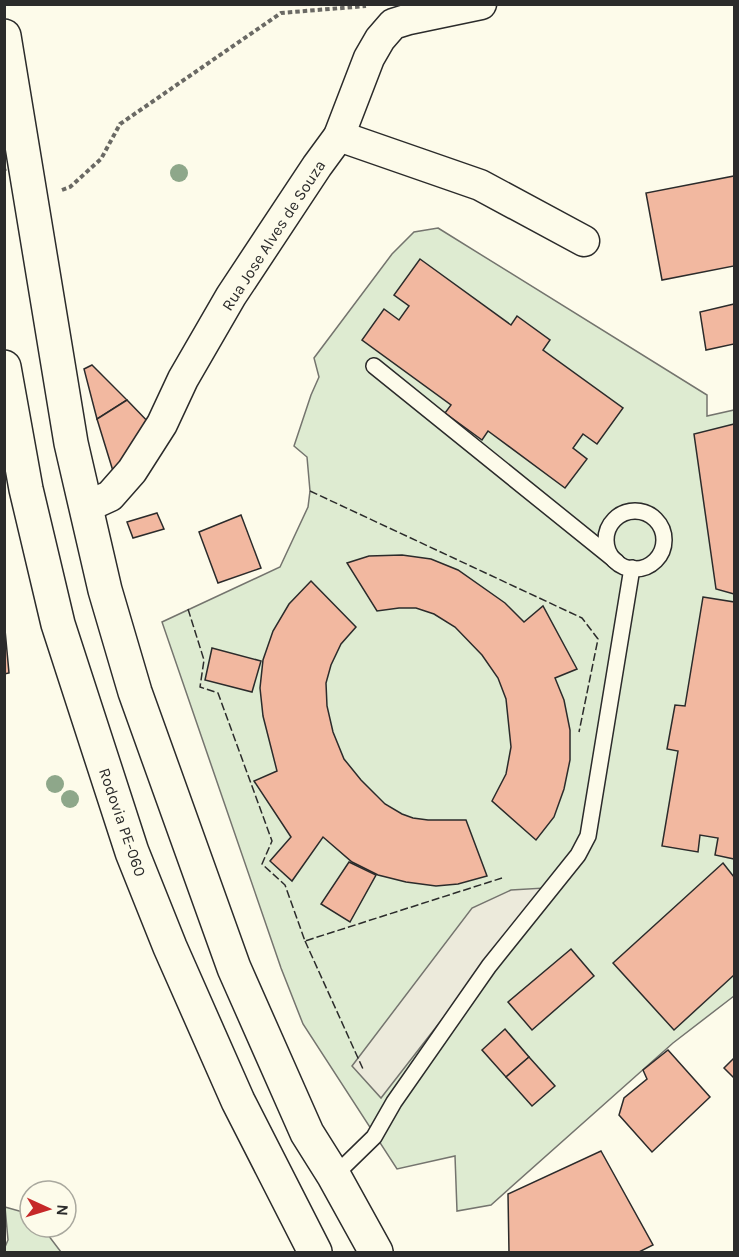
<svg xmlns="http://www.w3.org/2000/svg" width="739" height="1257" viewBox="0 0 739 1257" font-family="Karla,sans-serif">
  <style>
    .green { fill: #deebd1; stroke: #74746e; stroke-width: 1.5 }
    .parking { fill: #eceadb; stroke: #74746e; stroke-width: 1.5 }
    .building { fill: #f2b8a0; stroke: #2b2b2b; stroke-width: 1.5 }
    .lines { fill: none; stroke-linecap: round; stroke-linejoin: round }
    .service-casing { stroke: #2b2b2b; stroke-width: 18 }
    .minor-casing { stroke: #2b2b2b; stroke-width: 33 }
    .tertiary-casing { stroke: #2b2b2b; stroke-width: 36 }
    .primary-casing { stroke: #2b2b2b; stroke-width: 36 }
    .path { stroke: #6a6964; stroke-width: 4; stroke-dasharray: 4.5 3; stroke-linecap: butt }
    .service { stroke: #fdfbea; stroke-width: 15 }
    .minor { stroke: #fdfbea; stroke-width: 30 }
    .tertiary { stroke: #fdfbea; stroke-width: 33 }
    .primary { stroke: #fdfbea; stroke-width: 33 }
    .fence { stroke: #2b2b2b; stroke-width: 1.5; stroke-dasharray: 8 3; stroke-linecap: butt }
    .wall { stroke: #2b2b2b; stroke-width: 3 }
    .tree { fill: #8ea78a }
    .labels { text-anchor: middle; stroke-width: 4.5; stroke-linejoin: round; paint-order: stroke }
    .street-label { font-size: 16px; fill: #2b2b2b; stroke: #fdfbea }
  </style>
  <rect width="100%" height="100%" fill="#fdfbea"/>
  <g class="green">
    <path d="M438 228 707 395V416L734 410V996L673 1043 491 1205 457 1211 455 1156 397 1169 303 1024 281 968 162 622 280 567 308 507 310 491 307 457 294 446 311 395 319 377 314 358 392 254 414 232Z"/>
    <path d="M5 1207 30 1214V1227H42L61 1252H5V1247L8 1240Z"/>
  </g>
  <path class="parking" d="M544 888 381 1098 352 1066 472 908 511 890Z"/>
  <g class="building">
    <path d="M734 176V266L662 280 646 193Z"/>
    <path d="M420 259 511 325 517 316 550 340 543 350 623 408 597 444 583 434 573 448 587 459 565 488 488 431 482 440 445 413 451 405 362 340 384 309 399 320 409 306 394 295Z"/>
    <path d="M734 304V344L706 350 700 312Z"/>
    <path d="M92 365 127 400 97 419 84 369Z"/>
    <path d="M127 400 154 428 113 471 97 419Z"/>
    <path d="M734 424V594L716 589 694 434Z"/>
    <path d="M157 513 164 529 133 538 127 522Z"/>
    <path d="M241 515 261 568 218 583 199 532Z"/>
    <path d="M402 555 431 559 458 570 505 603 524 622 543 606 577 669 555 678 564 700 570 730V760L564 789 554 817 536 840 492 801 506 774 511 747 506 699 498 678 482 655 455 627 434 614 416 608H399L377 611 347 563 369 556Z"/>
    <path d="M311 581 356 627 341 644 331 665 326 683 327 706 333 732 344 759 361 780 385 804 402 814 413 818 428 820H466L487 876 458 884 436 886 406 882 378 875 352 862 323 837 292 881 270 861 291 837 254 781 277 771 263 716 260 688 263 660 273 631 289 604Z"/>
    <path d="M703 597 734 602V859L715 855 718 838 700 835 698 852 662 846 678 751 667 749 675 705 685 706Z"/>
    <path d="M4 619 9 673 4 674Z"/>
    <path d="M212 648 261 661 252 692 205 680Z"/>
    <path d="M349 862 376 875 350 922 321 904Z"/>
    <path d="M723 863 734 877V975L674 1030 613 963Z"/>
    <path d="M571 949 594 976 532 1030 508 1002Z"/>
    <path d="M505 1029 529 1057 506 1077 482 1050Z"/>
    <path d="M668 1050 710 1097 652 1152 619 1115 624 1098 647 1079 643 1070Z"/>
    <path d="M529 1057 555 1086 532 1106 506 1077Z"/>
    <path d="M734 1058V1078L724 1068Z"/>
    <path d="M601 1151 653 1245 639 1252H509L508 1194Z"/>
  </g>
  <g class="lines">
    <defs>
      <g id="service">
        <path d="M374 366 617 562"/>
        <circle cx="635" cy="540" r="29"/>
        <path d="M334 1176 374 1137 394 1102 489 966 578 855 588 836 632 568"/>
      </g>
      <g id="minor">
        <path d="M339 136 480 185 584 241"/>
        <path d="M86 507 110 496 132 471 162 424 183 379 231 296 317 166 339 136 369 58 380 39 393 24 409 19 481 4"/>
      </g>
      <path id="tertiary" d="M4 36 71 443 105 590 135 692 234 968 307 1133 334 1176 376 1252"/>
      <path id="primary" d="M4 367 26 489 58 624 132 852 170 947 238 1101 315 1252"/>
    </defs>
    <use href="#service" class="service-casing"/>
    <use href="#minor" class="minor-casing"/>
    <use href="#tertiary" class="tertiary-casing"/>
    <use href="#primary" class="primary-casing"/>
    <path class="path" d="M62 190 70 187 101 159 120 124 281 13 366 6"/>
    <use href="#service" class="service"/>
    <use href="#minor" class="minor"/>
    <use href="#tertiary" class="tertiary"/>
    <use href="#primary" class="primary"/>
    <g class="fence">
      <path d="M310 491 582 618 598 639 579 732"/>
      <path d="M188 609 204 660 200 687 218 693 272 841 262 864 285 885 305 941 502 878"/>
      <path d="M305 941 363 1069"/>
    </g>
    <path class="wall" d="M4 167 5 170"/>
  </g>
  <g class="tree">
    <circle cx="179" cy="173" r="9"/>
    <circle cx="55" cy="784" r="9"/>
    <circle cx="70" cy="799" r="9"/>
  </g>
  <g class="labels">
    <g class="street-label">
      <text transform="translate(273 235) rotate(-57)" y="6">Rua Jose Alves de Souza</text>
      <text transform="translate(123 822) rotate(71)" y="6">Rodovia PE-060</text>
    </g>
  </g>
  <rect width="739" height="1257" fill="none" stroke="#2b2b2b" stroke-width="12"/>
  <g transform="translate(48 1209) rotate(94)"><circle r="28" fill="#fdfbea" stroke="#a9a89e" stroke-width="1.5"/>
  <path d="M0-4.5L10 22L0 15L-10 22Z" fill="#c62828"/>
  <text y="-9" font-size="16" font-weight="bold" text-anchor="middle" fill="#2b2b2b">N</text>
  </g>
</svg>
